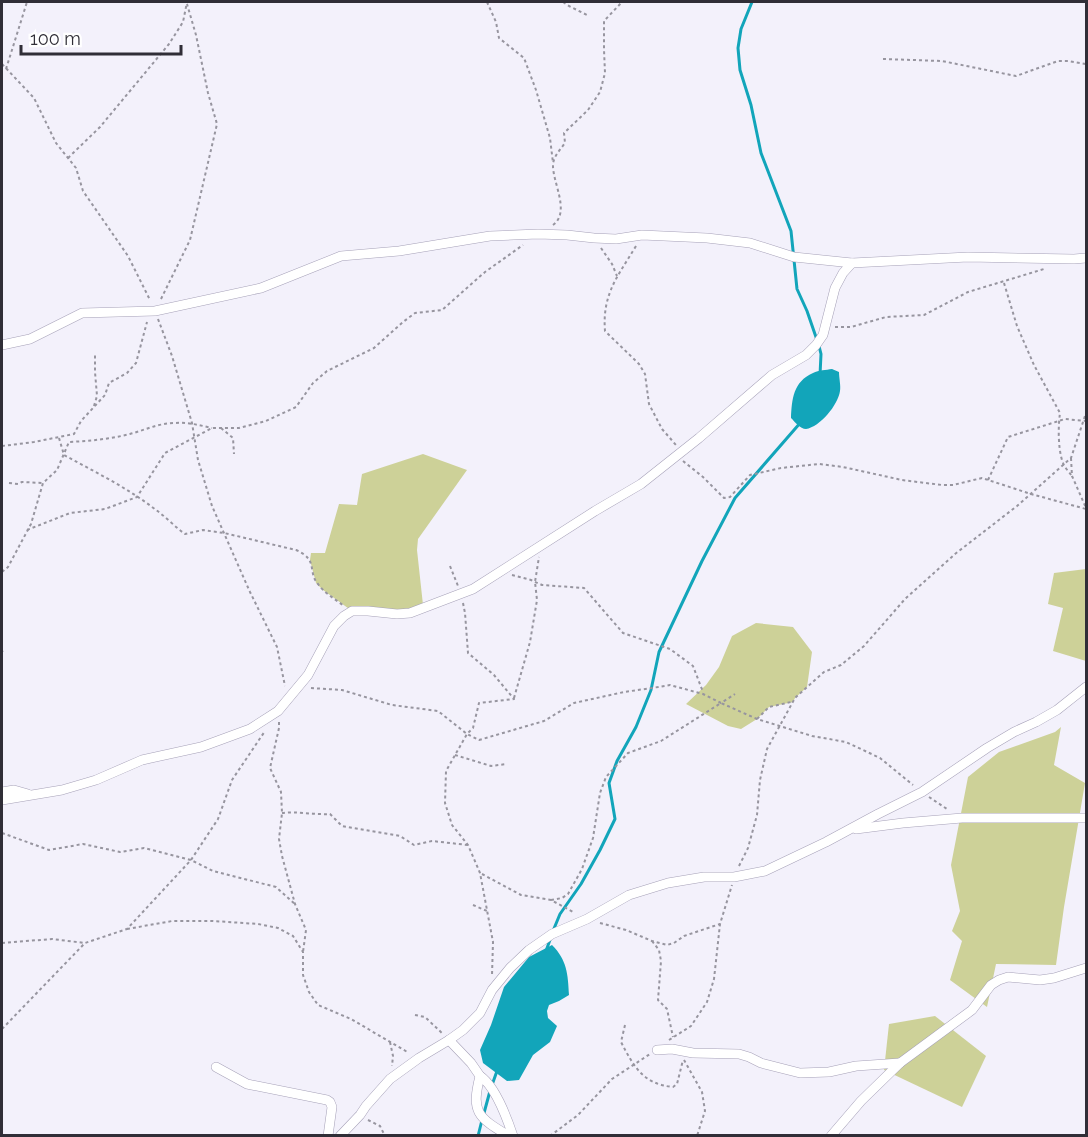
<svg xmlns="http://www.w3.org/2000/svg" width="1088" height="1137" viewBox="0 0 1088 1137" font-family="Raleway,sans-serif">
  <style>
    .green { fill: #cdd198 }
    .water { fill: #12a5ba }
    .lines { fill: none; stroke-linecap: round; stroke-linejoin: round }
    .stream { stroke: #12a5ba; stroke-width: 3 }
    .street-casing { stroke: #a6a1b8; stroke-width: 10 }
    .path { stroke: #97959f; stroke-width: 2; stroke-dasharray: 3 3; stroke-linecap: butt }
    .street { stroke: #fff; stroke-width: 9 }
  </style>
  <rect width="100%" height="100%" fill="#f3f1fb"/>
  <g class="green">
    <path d="M423 454 467 470 418 539 417 550 423 605 404 611H352L323 590 316 583 310 560 311 553H325L339 504 357 505 362 474Z"/>
    <path d="M1086 569V661L1053 651 1063 608 1048 604 1054 573Z"/>
    <path d="M756 623 793 627 812 652 807 687 795 698 793 702 769 707 757 719 741 729 728 726 686 704 706 685 719 667 732 636Z"/>
    <path d="M1061 727 1054 765 1085 783 1064 907 1056 965 996 964 987 1007 950 980 962 941 952 931 960 911 951 865 968 777 999 752 1055 732Z"/>
    <path d="M935 1016 986 1056 962 1107 884 1070 889 1024Z"/>
  </g>
  <g class="water">
    <path d="M832 369 839 372C839 378 841 386 840 391 838 405 820 427 806 429 800 429 795 422 791 418 792 399 793 382 813 373 819 370 826 370 832 369Z"/>
    <path d="M552 945C567 960 568 974 569 995L559 1001 549 1005 547 1011 548 1018 557 1026 550 1042 533 1055 519 1080 507 1081 483 1063 480 1050 491 1025 504 987 529 957Z"/>
  </g>
  <g class="lines">
    <g class="stream">
      <path d="M752 2 741 29 738 48 740 70 751 105 761 153 791 231 797 289 807 311 817 340"/>
      <path d="M819 346 821 354 820 375"/>
      <path d="M553 931 560 914 581 884 600 850 615 819 609 783 617 761 636 727 651 690 659 652 702 561 735 498 801 422"/>
      <path d="M546 951 551 937"/>
      <path d="M492 1085 497 1071"/>
      <path d="M484 1113 490 1091"/>
      <path d="M478 1136 482 1120"/>
    </g>
    <defs>
      <g id="street">
        <path d="M2 345 30 339 82 313 155 311 261 288 341 256 399 251 490 236 538 234 567 235 594 238 616 239 642 235 707 238 750 243 794 257 852 263 968 257 1074 259 1086 258"/>
        <path d="M2 792 14 790 28 794"/>
        <path d="M2 800 62 790 96 780 142 760 201 747 250 729 278 711 308 675 334 626 344 616 352 611H368L397 614 410 613 473 589 595 511 641 484 699 438 772 375 806 355 816 345 823 335 835 288 843 273 852 263"/>
        <path d="M856 829 903 823 962 818H1086"/>
        <path d="M449 1040 471 1063 480 1076C471 1112 477 1117 509 1136"/>
        <path d="M657 1050 672 1049 693 1053 739 1054 749 1057 761 1063 800 1073 829 1072 856 1066 900 1063"/>
        <path d="M216 1067 247 1084 327 1100 330 1102 332 1107 328 1136"/>
        <path d="M480 1076C495 1086 507 1118 513 1136"/>
        <path d="M340 1136 360 1115 366 1106 390 1079 419 1058 449 1040 463 1030 480 1013 492 990 510 968 529 950 552 934 587 919 629 895 668 883 704 877H734L765 871 826 842 878 814 922 792 987 748 1014 732 1036 722 1057 710 1086 687"/>
        <path d="M831 1136 861 1101 900 1063 972 1010 991 985 999 980 1008 977 1040 980 1054 978 1086 968"/>
      </g>
    </defs>
    <use href="#street" class="street-casing"/>
    <g class="path">
      <path d="M487 2 496 22 499 38 524 58 536 90 550 138 553 163"/>
      <path d="M563 2 569 6 589 16"/>
      <path d="M883 59 942 61 1016 76 1058 61H1068L1086 64"/>
      <path d="M2 64 34 98 56 143 76 168 83 191 128 256 150 300"/>
      <path d="M6 69 27 2"/>
      <path d="M68 158 100 127 169 44 183 22 187 2"/>
      <path d="M553 225C571 212 552 182 553 164 554 156 560 150 565 143L564 133 588 110 600 92 605 73 604 50V21L622 2"/>
      <path d="M636 246C618 276 602 294 605 331L639 364 645 374 649 404 662 429 676 445"/>
      <path d="M601 248 612 264 617 276"/>
      <path d="M1004 283 1017 326 1034 365 1060 413C1058 427 1058 450 1063 463 1065 468 1069 472 1072 476"/>
      <path d="M161 299 190 240 217 124 208 93 196 35 187 4"/>
      <path d="M158 319 172 356 192 423 198 460 212 506 250 592 277 647 285 686"/>
      <path d="M835 327H851L886 317 924 315 968 292 1044 269"/>
      <path d="M94 406 97 396 95 372V354"/>
      <path d="M221 428 233 438 234 454"/>
      <path d="M59 438 64 455C95 472 128 488 156 510 166 517 175 527 185 534L203 530 224 533 296 550C319 560 307 571 318 584 324 593 335 599 344 606"/>
      <path d="M2 446 34 442 74 434 81 421 105 395 109 383 127 373 136 363 147 322"/>
      <path d="M1071 458 1072 476 1086 508"/>
      <path d="M683 461 703 477 724 498 730 497 750 475 781 468 819 464 843 467 902 480 942 485H953L982 478 1031 494 1086 509"/>
      <path d="M988 480 1008 437 1065 419 1086 421"/>
      <path d="M9 483 18 484 22 482 43 483"/>
      <path d="M27 530 70 513 105 509 137 497 165 453 212 428H239L266 421 296 407 313 383 327 371 374 348 403 322 415 313 442 310 485 272 523 245"/>
      <path d="M450 566 458 586"/>
      <path d="M2 572 8 567 31 524 43 483 57 470 69 442C90 441 110 439 130 434 145 430 159 423 175 423 187 422 199 425 212 428"/>
      <path d="M512 575 531 580 542 585 584 588 623 633 670 649 693 666 703 692"/>
      <path d="M463 603 465 613 468 653 494 675 514 699 479 703 473 728 467 734 446 771 445 803 452 825 468 845 480 873 493 942 492 975"/>
      <path d="M2 651 3 652"/>
      <path d="M311 688 342 690 392 705 438 711 467 734 479 740 544 721 574 703 624 692 652 688 670 685 703 694 721 703 735 694"/>
      <path d="M514 698 530 642 537 600 535 582 539 557"/>
      <path d="M757 719 769 707 791 702"/>
      <path d="M279 722V728L270 768 281 792 282 813 279 839 282 856 295 904 306 930 303 952"/>
      <path d="M455 755 491 766 507 764"/>
      <path d="M929 797 947 809"/>
      <path d="M282 813C297 811 314 815 330 814L342 826 400 836 414 845 432 841 468 845"/>
      <path d="M2 833 49 850 83 844 120 852 144 848 191 860 213 871 276 887 295 904"/>
      <path d="M739 866 748 848 757 815 760 780 767 749 795 698 824 672 841 665 864 646 905 599 955 554 1017 506 1071 458 1086 413"/>
      <path d="M482 874 521 895 551 900 575 913"/>
      <path d="M551 900 562 898 568 894 582 869 593 838 600 793 606 777 628 753 661 741 721 703 757 719 812 736 846 742 880 758 913 785"/>
      <path d="M473 905 487 911"/>
      <path d="M600 923 626 930 652 941 667 945 674 943 684 936 720 924"/>
      <path d="M127 929 172 921H213L258 924 278 928 293 936 303 952V975L309 992 318 1005 351 1019 409 1053"/>
      <path d="M652 941 659 950 661 961 658 1000 667 1009 673 1037"/>
      <path d="M2 943 52 939 85 943"/>
      <path d="M415 1015 425 1017 443 1034"/>
      <path d="M625 1025 621 1042C634 1067 643 1084 673 1087L677 1084 683 1060"/>
      <path d="M2 1029 85 943 127 929 191 860 218 819 232 780 265 731"/>
      <path d="M669 1040 691 1026 707 1002 714 979 720 924 732 885"/>
      <path d="M390 1042 393 1056 392 1066"/>
      <path d="M684 1060 702 1092 705 1111 697 1136"/>
      <path d="M368 1120 380 1126 385 1136"/>
      <path d="M550 1136 578 1115 612 1079 650 1054"/>
    </g>
    <use href="#street" class="street"/>
  </g>
  <rect width="1088" height="1137" fill="none" stroke="#302e37" stroke-width="6"/>
  <path d="M21 45v9h160v-9" fill="none" stroke="#302e37" stroke-width="3"/>
  <text x="30" y="45" font-size="18" fill="#302e37" stroke="#ffffff" stroke-width="4.5" paint-order="stroke">100 m</text>
</svg>
